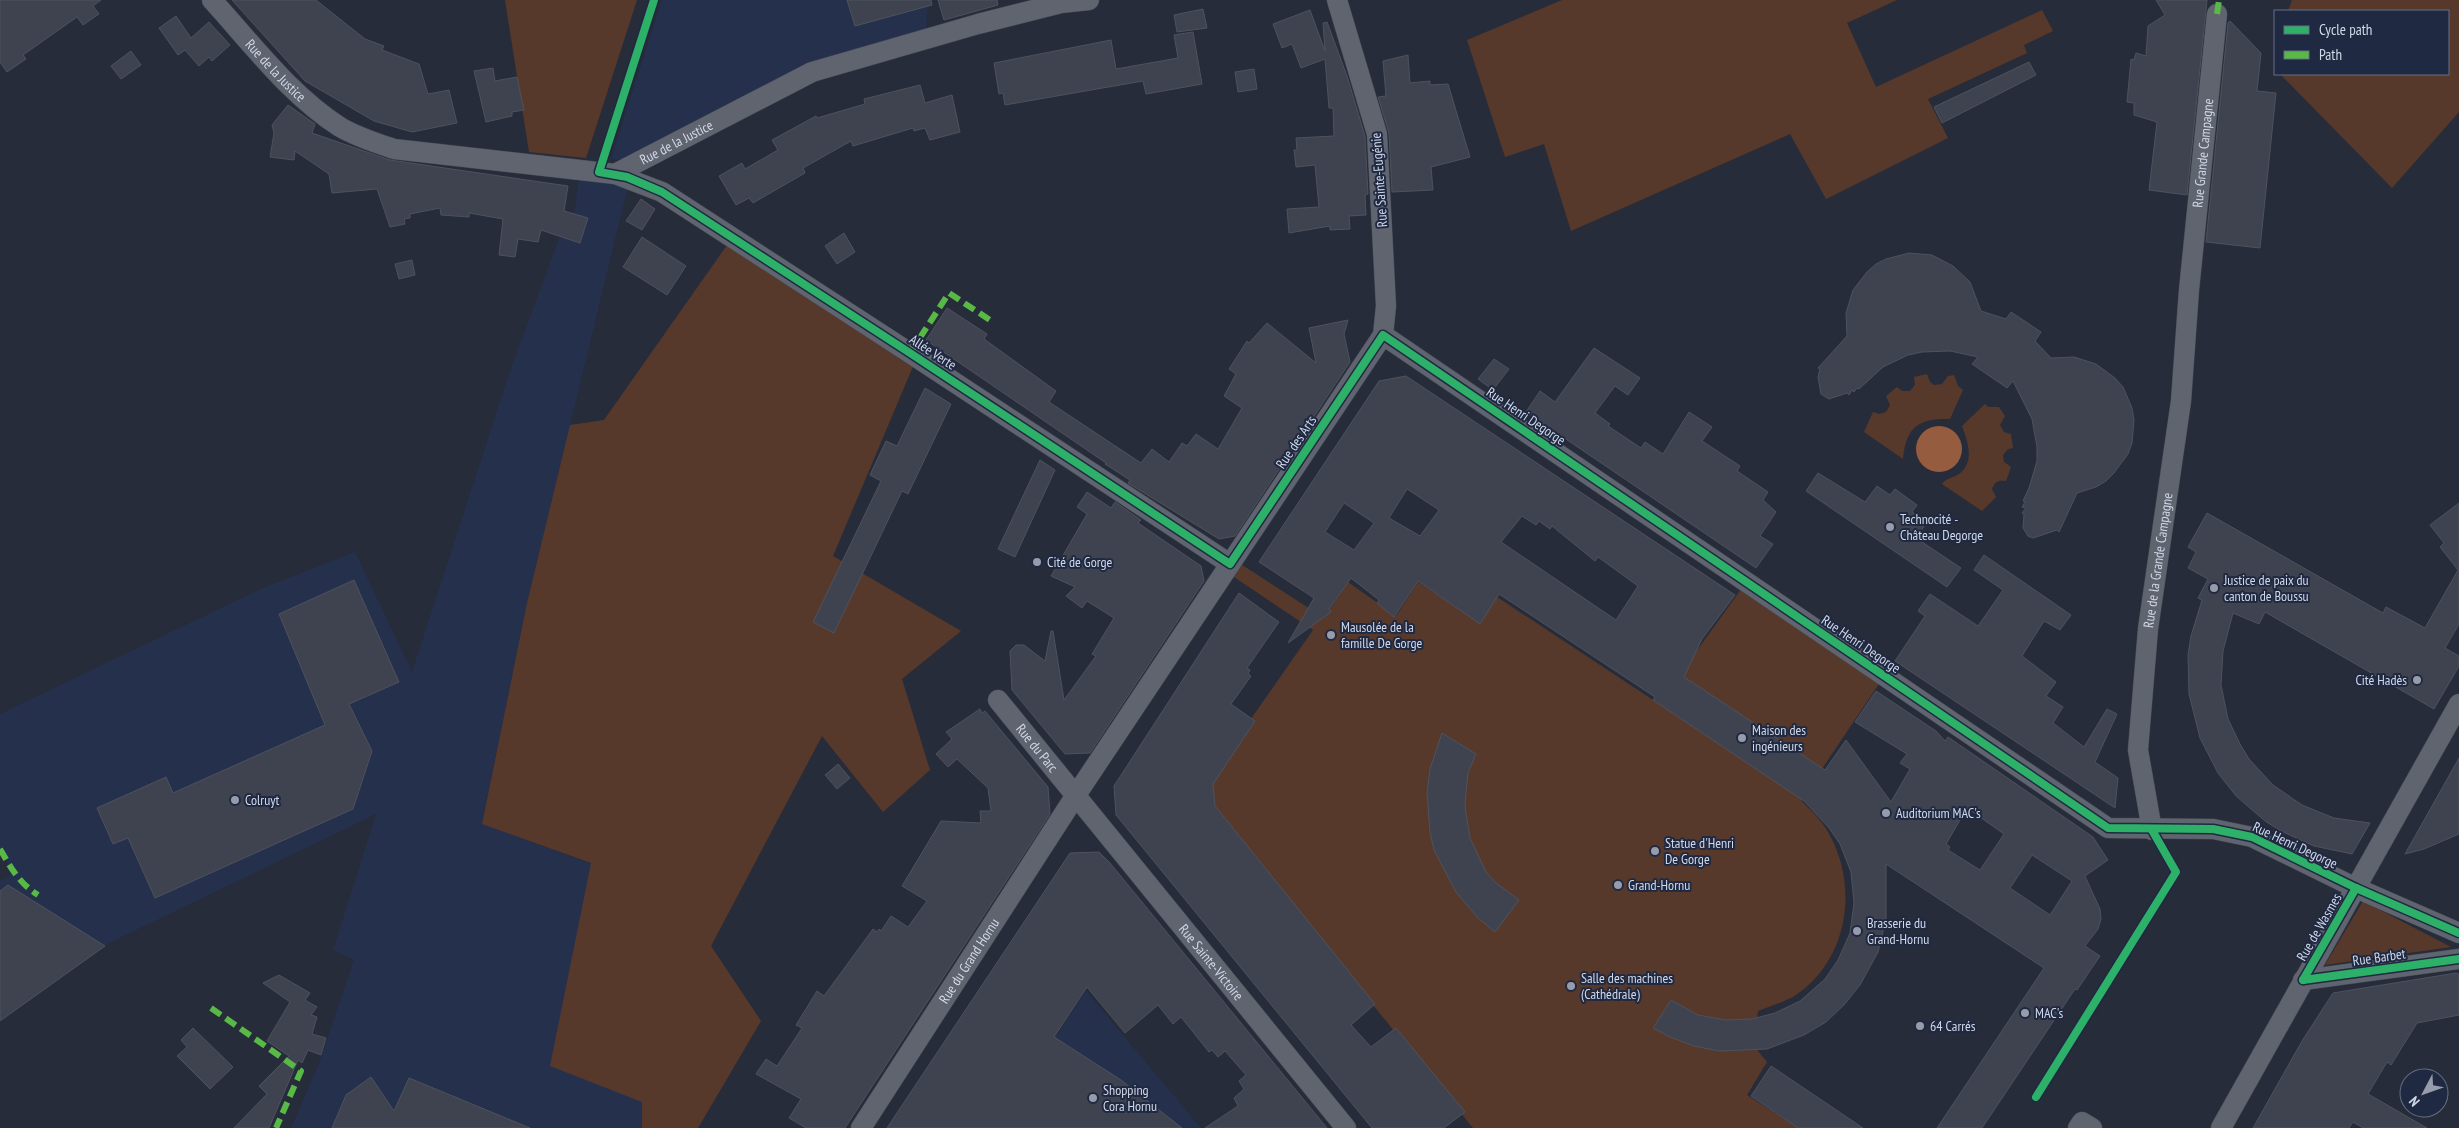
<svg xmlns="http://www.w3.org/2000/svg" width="2459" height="1128" viewBox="0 0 2459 1128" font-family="'PT Sans Narrow',sans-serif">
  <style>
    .built { fill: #25304d }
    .green { fill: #57392b }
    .water { fill: #965c3f }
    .building { fill: #3e434f; stroke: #4e525e; fill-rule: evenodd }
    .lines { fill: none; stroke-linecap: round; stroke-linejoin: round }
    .minor-casing { stroke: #444855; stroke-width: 21 }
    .minor { stroke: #5f646f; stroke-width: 20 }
    .quiet { stroke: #58b947; stroke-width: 6; stroke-dasharray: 12 6; stroke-linecap: butt }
    .cycleway-casing { stroke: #1f2942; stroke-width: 11 }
    .cycleway { stroke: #2db169; stroke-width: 8 }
    .poi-dot { fill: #969cab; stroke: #1f2942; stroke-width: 2 }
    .labels { text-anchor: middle; stroke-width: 4; stroke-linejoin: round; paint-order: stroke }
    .street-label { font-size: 14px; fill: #d1d8e8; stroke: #1f2942 }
    .poi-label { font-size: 14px; fill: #d1d8e8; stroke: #1f2942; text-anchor: start }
  </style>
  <rect width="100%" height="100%" fill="#272c3a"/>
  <g class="built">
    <path d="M662 0H928L926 29 633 159H611Z"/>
    <path d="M579 177 628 186 527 603 482 823 594 865 642 1102V1128H291L318 1066 354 960 333 950 376 814 109 943 0 1019V881L13 873 0 849V714L263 588 355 552 412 672 509 374 561 233 575 208Z"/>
    <path d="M1086 991 1201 1128H995Z"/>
  </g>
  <g class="green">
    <path d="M505 0H637L586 158 529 152Z"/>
    <path d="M1562 0H1897L1847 23 1876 87 2042 10 2053 31 2024 45 2027 53 1928 99 1948 138 1826 199 1790 134 1571 231 1544 144 1505 157 1467 40Z"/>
    <path d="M2292 0H2459V112L2392 188 2280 74H2448V11H2288Z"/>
    <path d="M732 238 917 357 833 556 961 631 902 679 930 770 883 812 822 736 711 946 761 1021 698 1128H642V1102L550 1066 591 863 482 824 527 603 570 425 604 420Z"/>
    <path d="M1927 374 1930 382 1934 385 1942 384 1948 376 1954 375 1958 386 1963 390 1950 419C1918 418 1906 427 1903 459L1864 432 1873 412 1879 414 1886 412 1890 405 1886 396 1897 387 1902 391H1910L1915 385 1914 377Z"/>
    <path d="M1985 404 1988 407H1999L2005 416 2000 425 2004 432 2011 434 2013 448 2008 449 2003 455 2004 462 2011 467 2006 481C1997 480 1995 482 1992 489L1996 497 1982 511 1942 484C1946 478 1953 478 1959 474 1975 462 1968 442 1962 426Z"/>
    <path d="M1233 559 1324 618 1348 582 1396 616 1418 582 1477 621 1494 595 1653 700 1674 669 1683 670 1747 581 1885 675 1801 800C1810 810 1821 819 1828 832 1859 885 1849 959 1796 995 1785 1002 1770 1006 1758 1011L1754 1046 1767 1062 1747 1095 1798 1128H1473L1217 813 1207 782 1313 630 1225 571Z"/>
    <path d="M2363 901 2451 947 2325 965Z"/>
  </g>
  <circle class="water" cx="1939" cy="449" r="23"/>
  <g class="building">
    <path d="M0 0H101L93 6 99 14 83 25 77 17 23 55 26 59 7 72 0 62Z"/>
    <path d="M232 0H316L365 39 384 46 382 50 419 64 428 94 449 90 457 123 412 132 374 121 305 81Z"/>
    <path d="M847 0H931L932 5 855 26Z"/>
    <path d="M938 0H997L998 5 944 20Z"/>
    <path d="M2156 0H2207L2187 195 2149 190 2157 122 2134 115V103L2127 102 2131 59 2134 60 2136 53 2146 56 2148 26 2165 15Z"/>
    <path d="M1203 9 1207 28 1177 32 1174 15Z"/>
    <path d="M1310 10 1325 51 1323 23 1327 22 1347 76 1365 136 1368 194 1365 195 1366 215 1349 216 1350 229 1330 230V226L1289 233 1287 209 1319 207 1315 165 1296 167 1294 150H1297L1296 138 1334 136 1333 108H1329L1325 59 1301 68 1292 44 1282 48 1273 24Z"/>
    <path d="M176 16 191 38 209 22 230 45 212 61 209 57 199 66 185 50 178 55 159 28Z"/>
    <path d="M2230 21 2261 53 2257 91 2276 93 2260 248 2206 242 2228 23Z"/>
    <path d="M1193 32 1202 84 1146 94 1143 81 1005 105 1003 93 999 94 994 63 1111 40 1116 69 1178 58 1174 35Z"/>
    <path d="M131 51 141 65 121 79 111 66Z"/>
    <path d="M1408 55 1410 83 1430 81V85L1448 84 1470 157 1431 167 1433 190 1392 192 1389 133 1378 97 1386 96 1383 61Z"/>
    <path d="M2029 62 2036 75 1942 123 1934 107Z"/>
    <path d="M493 68 495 81 517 77 524 110 512 112V116L486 122 474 71Z"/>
    <path d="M1254 69 1257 89 1238 92 1235 72Z"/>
    <path d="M920 85 925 103 952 95 960 132 930 140 925 128 914 131 913 128 853 146 851 141 803 168 805 173 753 203 749 198 736 205 719 176 742 163 745 169 778 150 772 140 816 116 817 118 865 104 864 99Z"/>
    <path d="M288 105 315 124 312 133 390 160 568 186 564 211 588 218 580 243 541 230 538 242 518 239 515 257 499 255 503 219 469 213V217L441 215 440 208 410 214V218L404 219 405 224 390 227 377 189 332 193 329 174 295 151 294 160 270 157 274 133 272 125Z"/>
    <path d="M641 199 655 209 642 230 626 221Z"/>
    <path d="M844 233 855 252 837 264 825 246Z"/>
    <path d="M642 237 686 266 667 295 623 267Z"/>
    <path d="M1909 253 1932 255 1953 266 1970 282 1981 311 2006 319 2011 312 2041 332 2035 341 2051 358 2074 357 2096 364 2115 378 2123 387 2132 408 2134 420 2132 443 2128 454 2114 473 2106 481 2096 487 2077 493 2059 532 2057 530 2033 538 2028 536 2023 528 2024 514 2022 513 2026 508 2022 507 2025 502 2023 501 2029 488 2037 461V447L2032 419 2013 381 2007 388 1972 364 1978 357 1950 351 1922 352 1908 355 1883 367 1859 389 1857 388 1854 392 1852 390 1849 395 1847 393 1829 399 1821 394 1818 377 1820 369 1818 368 1847 336 1846 313 1853 290 1867 272 1876 264 1886 259Z"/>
    <path d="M412 260 415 275 399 279 395 264Z"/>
    <path d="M947 308 987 334 984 339 1056 391 1049 402 1141 463 1152 449 1169 462 1182 443 1187 446 1196 434 1218 449 1242 408 1224 396 1236 374 1229 369 1247 341 1249 343 1267 323 1316 363 1309 328 1348 320 1344 334 1350 362 1235 536 1219 539 1128 483 1130 480 1105 464 1106 463 926 340Z"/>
    <path d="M1594 348 1640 378 1628 395 1615 386 1595 413 1610 424 1608 426 1641 448 1645 442 1663 454 1689 412 1712 427 1702 441 1740 466 1737 471 1768 492 1763 500 1776 512 1760 536 1773 544 1756 568 1526 412 1540 391 1555 402Z"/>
    <path d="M1494 359 1509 369 1493 390 1478 379Z"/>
    <path d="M1406 376 1735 595 1702 639 1684 677 1825 770 1846 740 1891 802 1910 769 1900 763 1907 754 1855 722 1876 691 1936 731 1945 741 1948 737 2093 837 2108 860 2085 876 2100 909 2101 919 2098 929 2085 946 2100 956 2077 990 2075 989 1982 1128H1937L2044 968 1886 864V919L1878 952 1860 985 1844 1005 1826 1022 1804 1035 1767 1049 1719 1051 1694 1046 1670 1037 1653 1028 1671 1000 1698 1015 1726 1020 1752 1019 1775 1013 1800 1001 1825 979 1838 960 1850 933 1854 903 1851 872 1840 844 1829 828 1804 801 1653 700 1655 697 1499 594 1480 624 1418 581 1394 617 1377 603 1379 600 1351 578 1329 609 1331 612 1288 643 1314 598 1259 562 1379 381ZM1407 489 1439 510 1420 536 1389 518ZM1344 503 1374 523 1354 550 1325 532ZM1522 516 1536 525 1539 521 1550 529 1552 526 1595 561 1598 557 1638 586 1616 620 1501 542ZM1967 808 2004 834 1980 870 1948 850 1950 847 1946 844ZM2032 855 2072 881 2050 915 2010 888Z"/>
    <path d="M925 388 951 404 908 494 902 491 834 633 813 622 881 481 870 475 886 441 897 446Z"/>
    <path d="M1040 460 1055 470 1015 557 998 549Z"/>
    <path d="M1818 473 1865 502 1877 486 1890 495 1895 489 1917 505 1912 512 1927 522 1916 538 1961 568 1947 587 1806 491Z"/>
    <path d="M1087 492 1111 508 1115 502 1141 520 1138 523 1201 566 1204 581 1090 753 1065 754 1012 690 1010 651 1016 645H1024L1045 661 1051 631H1053L1064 700 1096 656 1092 654 1114 618 1087 601 1082 608 1066 596 1075 587 1051 576 1087 514 1077 507Z"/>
    <path d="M2459 503V624L2445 648 2459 656V666L2434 709 2265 612 2259 624 2233 613 2223 651 2221 685 2228 719 2240 744 2249 759 2273 785 2302 805 2334 818 2370 823 2352 854 2314 846 2281 831 2265 821 2236 796 2218 773 2200 738 2189 694 2188 655 2191 636 2202 600 2198 598 2208 579 2188 568 2196 552 2188 547 2207 513 2383 613 2386 607 2425 628 2458 570 2440 547 2444 543 2430 525Z"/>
    <path d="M1984 555 2071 615 2060 630 2044 621 2022 656 2056 682 2046 696 2063 707 2053 723 2084 747 2107 709 2117 714 2095 762 2118 778 2115 808 1895 661 1925 616 1918 611 1930 594 1978 626 2003 590 1974 570Z"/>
    <path d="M354 580 399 682 349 704 372 751 353 809 155 898 128 838 113 844 97 808 166 777 173 793 325 725 279 614Z"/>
    <path d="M1239 593 1279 622 1247 668 1250 670 1248 674 1251 676 1231 704 1255 721 1213 784 1215 806 1375 1004 1351 1025 1371 1047 1396 1028 1465 1112 1444 1128H1372L1116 815 1114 786Z"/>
    <path d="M980 709 982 713 985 711 1048 787 1050 814 845 1128H806L789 1118 801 1099 756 1074 766 1059 777 1066 802 1028 796 1025 817 991 824 996 873 929 877 932 879 929 881 931 891 916 908 927 927 901 902 886 941 821 981 823 980 811H991L988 788 957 759 948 767 936 754 952 739 946 732Z"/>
    <path d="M1442 733 1476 754 1468 773 1466 792 1465 807 1470 838 1486 872 1495 882 1519 900 1495 932 1477 917 1456 892 1434 850 1430 832 1427 793 1430 769Z"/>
    <path d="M2459 758V834L2424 849 2405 854Z"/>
    <path d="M838 764 850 778 837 789 825 775Z"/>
    <path d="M1099 852 1110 863 1327 1128H1205L1238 1106 1234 1098 1244 1089 1239 1081 1246 1075 1225 1051 1218 1057 1212 1050 1209 1052 1181 1017 1173 1024 1158 1005 1125 1033 1087 987 1054 1037 1121 1080 1182 1128H887L1070 853Z"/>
    <path d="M8 885 105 946 0 1021V891Z"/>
    <path d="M2456 973 2459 974V1015L2417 1023 2391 1065 2387 1062 2368 1094 2427 1128H2363L2353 1122 2349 1128H2253L2302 1041 2333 993Z"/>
    <path d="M279 975 310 993 305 1000 317 1007 311 1015 317 1017 312 1034 326 1038 321 1055 308 1050 302 1063 298 1060 269 1128H234L267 1094 259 1086 289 1056 267 1041 290 1002 263 983Z"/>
    <path d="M193 1028 233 1067 210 1089 177 1056 187 1047 181 1040Z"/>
    <path d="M1771 1066 1863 1128H1798L1751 1096Z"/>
    <path d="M371 1077 394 1111 409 1078 530 1128H332L346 1095Z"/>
  </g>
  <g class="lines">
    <defs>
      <g id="minor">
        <path id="s1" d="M212 0C252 44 290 95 340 127 357 137 376 143 394 149L615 174 662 192 910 353 1230 564"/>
        <path id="s2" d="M615 174 812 72 978 24 1061 3 1089 0"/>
        <path d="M1383 335 2108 828 2213 829 2252 837 2356 888 2459 933"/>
        <path id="s3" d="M998 700 1346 1128"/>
        <path id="s4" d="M2152 830 2138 750 2148 629 2181 401 2189 290 2217 14"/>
        <path d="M2303 980 2459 959"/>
        <path id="s5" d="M861 1128 1076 795 1383 335 1386 306 1377 134 1337 0"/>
        <path d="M2078 1128 2082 1122 2092 1128"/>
        <path d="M2221 1128 2459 704"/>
      </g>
    </defs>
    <use href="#minor" class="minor-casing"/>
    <use href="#minor" class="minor"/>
    <g class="quiet">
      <path d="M2217 14 2219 0"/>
      <path d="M910 353 949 293 990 320"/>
      <path d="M0 849C11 868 19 883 38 895"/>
      <path d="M211 1008 301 1071 276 1128"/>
    </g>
    <defs>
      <g id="cycleway">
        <path d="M654 0 599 172 627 177 662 192 910 353 1230 564 1383 335 2108 828 2213 829 2252 837 2356 888 2459 933"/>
        <path d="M2303 980 2459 959"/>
        <path d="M2303 980 2356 888"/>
        <path d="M2036 1097 2176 872 2152 830"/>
      </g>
    </defs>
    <use href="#cycleway" class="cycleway-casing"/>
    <use href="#cycleway" class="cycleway"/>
  </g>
  <g class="poi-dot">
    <circle cx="1890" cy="527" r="5"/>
    <circle cx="1037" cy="562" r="5"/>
    <circle cx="2214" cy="588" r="5"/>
    <circle cx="1331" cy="635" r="5"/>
    <circle cx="2417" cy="680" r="5"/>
    <circle cx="1742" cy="738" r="5"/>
    <circle cx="235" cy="800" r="5"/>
    <circle cx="1886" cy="813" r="5"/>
    <circle cx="1655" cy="851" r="5"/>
    <circle cx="1618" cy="885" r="5"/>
    <circle cx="1857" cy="931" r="5"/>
    <circle cx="1571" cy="986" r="5"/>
    <circle cx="2025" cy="1013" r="5"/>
    <circle cx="1920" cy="1026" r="5"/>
    <circle cx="1093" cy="1098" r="5"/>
  </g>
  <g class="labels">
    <g class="street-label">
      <text dy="5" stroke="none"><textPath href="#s1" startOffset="95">Rue de la Justice</textPath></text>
      <text dy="5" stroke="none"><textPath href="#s2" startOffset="69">Rue de la Justice</textPath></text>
      <text dy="5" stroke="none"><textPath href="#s4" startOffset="682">Rue Grande Campagne</textPath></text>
      <text transform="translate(1379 180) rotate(-94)" y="5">Rue Sainte-Eugénie</text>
      <text transform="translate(933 352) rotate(33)" y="5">Allée Verte</text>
      <text transform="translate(1526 416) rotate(34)" y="5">Rue Henri Degorge</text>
      <text transform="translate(1296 442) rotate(-56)" y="5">Rue des Arts</text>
      <text dy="5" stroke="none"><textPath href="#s4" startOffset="272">Rue de la Grande Campagne</textPath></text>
      <text transform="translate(1861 644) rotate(34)" y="5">Rue Henri Degorge</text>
      <text dy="5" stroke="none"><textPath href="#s3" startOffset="62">Rue du Parc</textPath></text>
      <text transform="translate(2295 845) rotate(25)" y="5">Rue Henri Degorge</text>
      <text transform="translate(2319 927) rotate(-60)" y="5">Rue de Wasmes</text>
      <text transform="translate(2379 957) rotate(-8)" y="5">Rue Barbet</text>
      <text dy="5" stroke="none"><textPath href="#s5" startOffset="199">Rue du Grand Hornu</textPath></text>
      <text dy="5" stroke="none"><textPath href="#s3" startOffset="338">Rue Sainte-Victoire</textPath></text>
    </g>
    <g class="poi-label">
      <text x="1900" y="524">Technocité -<tspan x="1900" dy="16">Château Degorge</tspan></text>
      <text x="1047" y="567">Cité de Gorge</text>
      <text x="2224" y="585">Justice de paix du<tspan x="2224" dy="16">canton de Boussu</tspan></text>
      <text x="1341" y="632">Mausolée de la<tspan x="1341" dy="16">famille De Gorge</tspan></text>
      <text x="2407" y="685" text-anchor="end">Cité Hadès</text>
      <text x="1752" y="735">Maison des<tspan x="1752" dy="16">ingénieurs</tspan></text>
      <text x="245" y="805">Colruyt</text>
      <text x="1896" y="818">Auditorium MAC's</text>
      <text x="1665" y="848">Statue d'Henri<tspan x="1665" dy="16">De Gorge</tspan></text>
      <text x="1628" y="890">Grand-Hornu</text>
      <text x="1867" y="928">Brasserie du<tspan x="1867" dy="16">Grand-Hornu</tspan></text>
      <text x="1581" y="983">Salle des machines<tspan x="1581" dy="16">(Cathédrale)</tspan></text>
      <text x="2035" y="1018">MAC's</text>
      <text x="1930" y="1031">64 Carrés</text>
      <text x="1103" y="1095">Shopping<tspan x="1103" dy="16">Cora Hornu</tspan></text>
    </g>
  </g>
  <rect x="2274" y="10" width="175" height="65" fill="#1f2942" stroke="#666f84"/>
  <rect x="2284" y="26" width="25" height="8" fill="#2db169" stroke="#666f84"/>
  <text x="2319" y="35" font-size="15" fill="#d1d8e8">Cycle path</text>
  <rect x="2284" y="51" width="25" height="8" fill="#58b947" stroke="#666f84"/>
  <text x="2319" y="60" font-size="15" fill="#d1d8e8">Path</text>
  <g transform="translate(2424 1093) rotate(229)"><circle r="24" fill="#1f2942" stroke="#666f84"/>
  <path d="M0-4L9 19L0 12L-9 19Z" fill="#969cab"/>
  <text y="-8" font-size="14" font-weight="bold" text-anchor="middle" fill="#d1d8e8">N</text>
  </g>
</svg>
